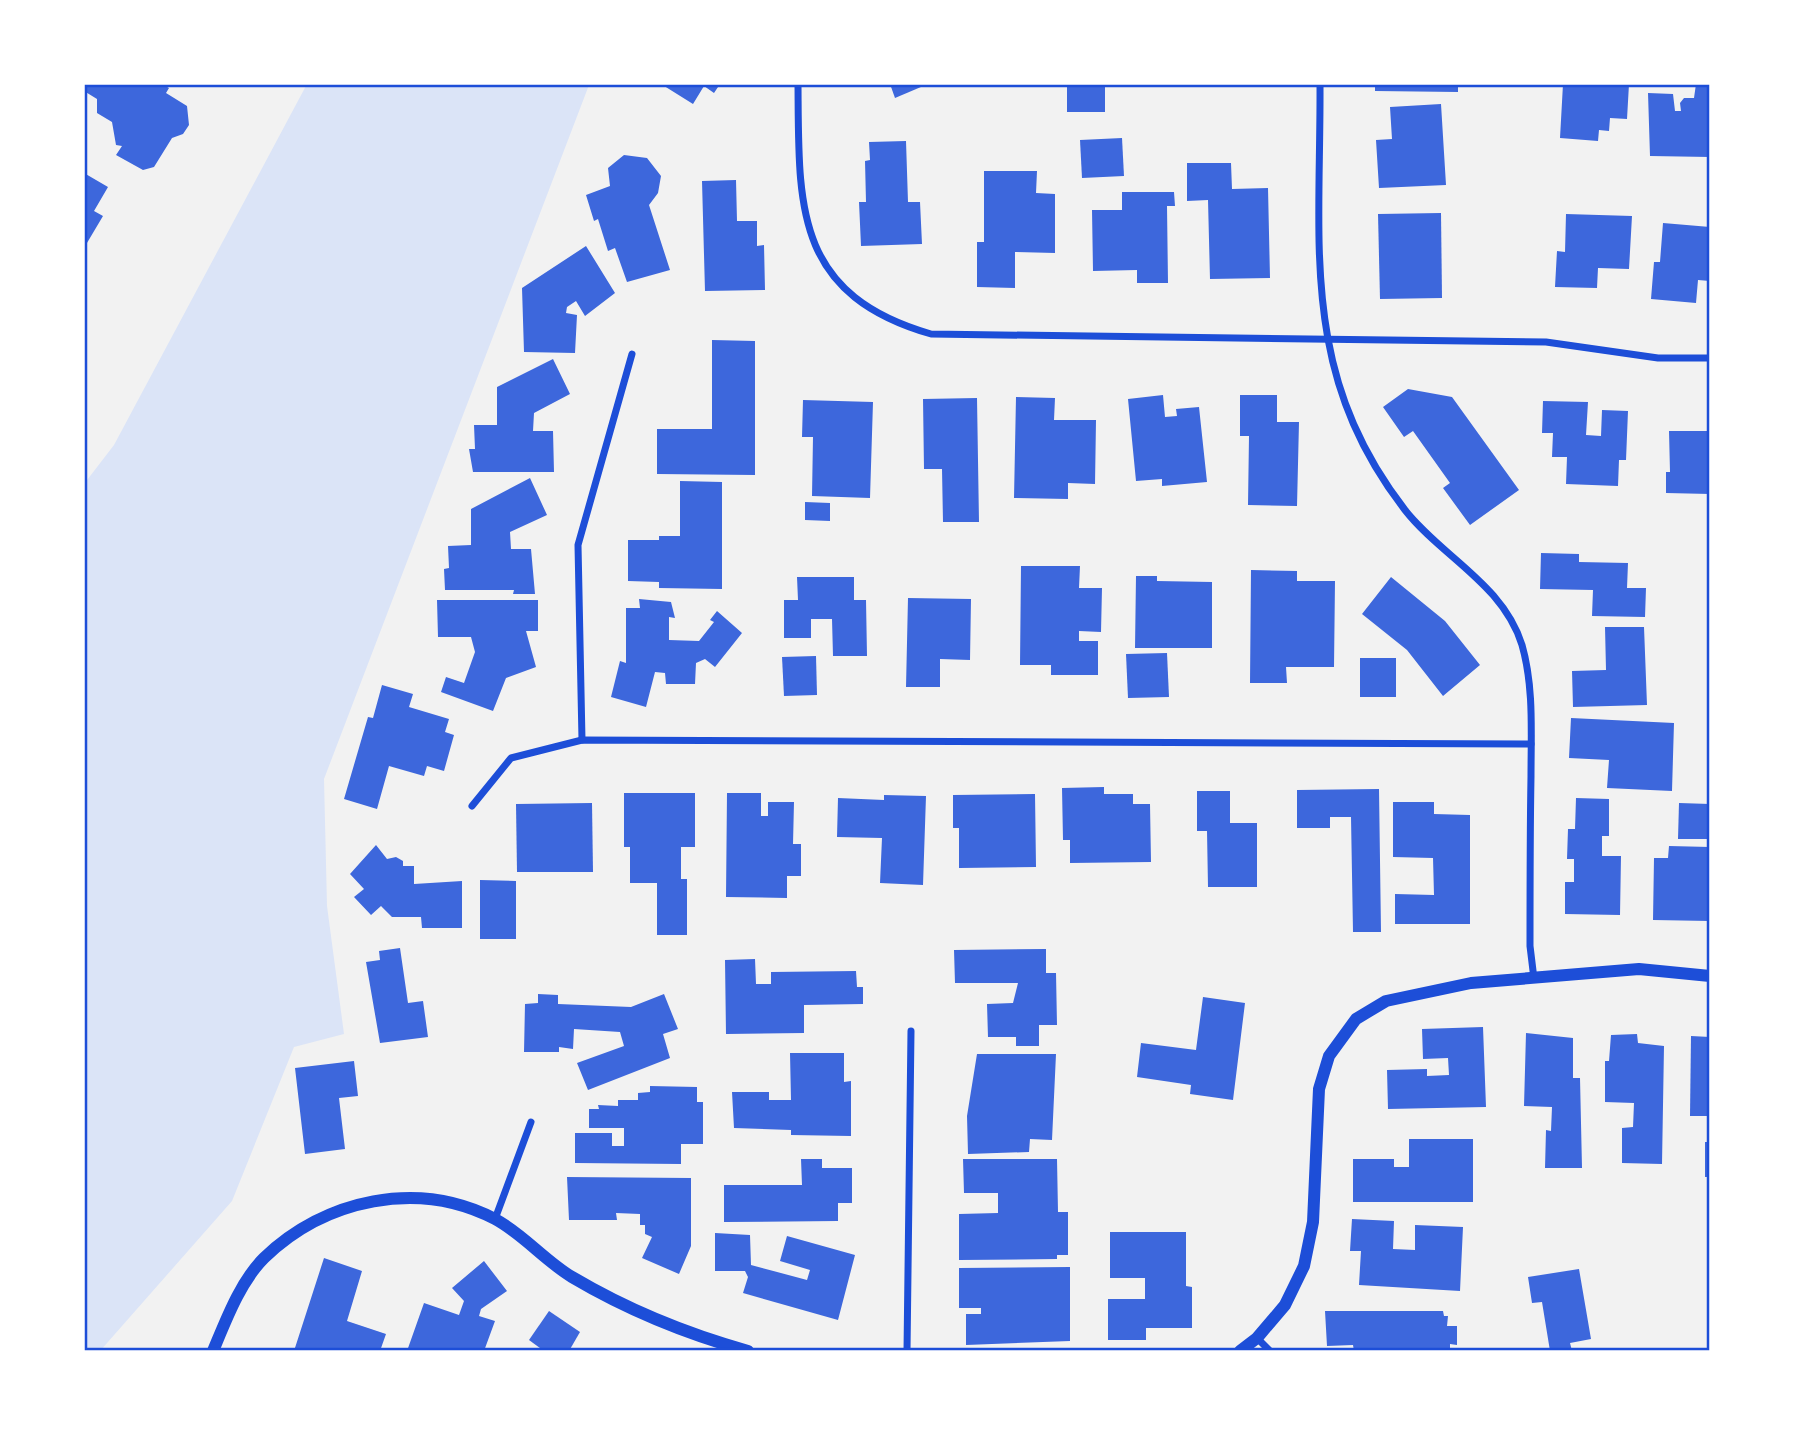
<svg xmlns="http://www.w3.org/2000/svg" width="1794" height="1435" viewBox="0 0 1794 1435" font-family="'PT Serif',serif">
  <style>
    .green { fill: #dbe4f7 }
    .building { fill: #3d67dc }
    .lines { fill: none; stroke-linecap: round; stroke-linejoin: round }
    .minor { stroke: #1d4ed8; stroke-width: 7 }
    .tertiary { stroke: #1d4ed8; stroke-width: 12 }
    .neatline { fill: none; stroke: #1d4ed8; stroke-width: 2.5 }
  </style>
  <rect width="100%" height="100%" fill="#f2f2f2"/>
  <path class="green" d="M307 84 589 85 324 779 327 906 344 1034 294 1047 232 1201 100 1351H84V484L114 445Z"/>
  <g class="building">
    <path d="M84 84H162L169 88 166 93 187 106 189 125 183 134 172 138 154 167 143 170 116 155 122 146 116 145 112 122 97 113V99L84 91Z"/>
    <path d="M661 84H720L714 93 704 86 693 104Z"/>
    <path d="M890 84H928L895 98Z"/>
    <rect x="1067" y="84" width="38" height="28"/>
    <path d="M1375 84H1458V92L1375 91Z"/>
    <path d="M1563 84H1629L1627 119 1610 118 1609 131 1599 130 1598 141 1560 138Z"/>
    <path d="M1696 84H1710V157L1650 156 1648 93 1673 94 1675 111H1681L1680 103 1684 98H1694Z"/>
    <path d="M1441 104 1446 185 1379 188 1376 140 1392 139 1390 107Z"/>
    <path d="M1122 138 1124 176 1082 178 1080 140Z"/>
    <path d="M906 141 908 202H920L922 244 861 246 859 202H866L865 161 870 160 869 142Z"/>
    <path d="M624 155 647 158 661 176 658 193 649 205 670 270 627 282 615 248 608 251 598 219 594 221 586 195 610 186 608 168Z"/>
    <path d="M1187 163H1231L1232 189 1268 188 1270 278 1210 279 1208 200 1187 201Z"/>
    <path d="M984 171H1037L1036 193 1055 194V253L1015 252V288L977 287V242H984Z"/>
    <path d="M84 173 108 187 94 211 103 216 84 248Z"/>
    <path d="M736 180 737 221H757V246L764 245 765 290 705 291 702 181Z"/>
    <path d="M1122 192H1174L1175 206H1167L1168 283H1137V270L1093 271 1092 210H1122Z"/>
    <path d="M1441 213 1442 298 1380 299 1378 214Z"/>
    <path d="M1566 214 1632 216 1629 269 1598 268 1597 288 1555 287 1557 251 1565 252Z"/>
    <path d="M1663 223 1710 227V281L1698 280 1696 303 1651 299 1654 262H1660Z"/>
    <path d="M586 246 615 293 585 316 576 301 567 307 566 313 577 315 575 353 524 352 522 288Z"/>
    <path d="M712 340 755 341V475L657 474V429H712Z"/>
    <path d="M553 359 570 394 534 413 533 431H553L554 472H473L469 449H475L474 425H497V387Z"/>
    <path d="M1408 389 1452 397 1519 490 1470 525 1443 488 1450 483 1413 431 1404 437 1383 407Z"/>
    <path d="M1163 395 1165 417 1177 416 1176 409 1199 407 1207 482 1162 486V479L1136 481 1128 399Z"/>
    <path d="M1240 395H1277V422H1299L1297 506 1248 505 1249 436H1240Z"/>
    <path d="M1016 397 1055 398 1054 420H1096L1095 484 1068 483V499L1014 498Z"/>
    <path d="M977 398 979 522H943L942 469H924L923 399Z"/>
    <path d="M803 400 873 402 870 498 812 496 813 437H802Z"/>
    <path d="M1543 401 1588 402 1586 435 1601 436 1602 410 1628 411 1626 460H1619L1618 486 1566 484 1567 457H1552L1553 433H1542Z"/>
    <path d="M1669 431H1710V494L1666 493V472H1670Z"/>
    <path d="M530 478 547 515 510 532 511 549H531L535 594H513L514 590H445L444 569 449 568 448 546 471 545V509Z"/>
    <path d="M680 481 722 482V589L659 588V582L628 581V540H659V536H680Z"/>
    <path d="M805 502 830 503V521L805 520Z"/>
    <path d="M1541 553 1579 554V562L1628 563 1627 588H1646L1645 617 1592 616 1593 590 1540 589Z"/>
    <path d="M1021 566H1080L1079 588H1102L1101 632 1079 631V641H1098V675H1051V665H1020Z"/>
    <path d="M1251 570 1297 571V581H1335L1334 667H1286L1287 683H1250Z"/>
    <path d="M1136 576H1157V581L1212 582V648H1135Z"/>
    <path d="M797 577H854V600H866L867 656H833L832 619H811V638H784V600H798Z"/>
    <path d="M1391 577 1445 621 1480 665 1443 696 1407 650 1362 614Z"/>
    <path d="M908 598 971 599 970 660 940 659V687H906Z"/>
    <path d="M639 599 671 602 675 618 669 617V640L699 641 714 622 710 620 717 611 742 633 715 667 705 659 696 663 695 684H666L665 673 655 672 646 707 611 697 620 661 626 663V608H640Z"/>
    <path d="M437 600H538V631H526L536 667 506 678 493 711 441 692 446 677 464 683 475 652 471 637H438Z"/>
    <path d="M1605 627H1644L1647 705 1573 707 1572 671 1606 670Z"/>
    <path d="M1167 653 1169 697 1128 698 1126 654Z"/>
    <path d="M816 656 817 695 784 696 782 657Z"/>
    <rect x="1360" y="658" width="36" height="39"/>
    <path d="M382 685 413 694 409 707 449 719 445 732 454 735 444 771 427 766 424 776 389 766 377 809 344 799 368 717 373 718Z"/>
    <path d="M1571 718 1674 723 1672 791 1607 788 1609 760 1569 758Z"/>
    <path d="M1104 787V794H1133V804H1150L1151 862 1070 863V840H1063L1062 788Z"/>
    <path d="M1379 789 1381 932H1353L1351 817H1330V828H1297V790Z"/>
    <path d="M1197 791H1230V823H1257V887H1208L1207 831H1197Z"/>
    <path d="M624 793H695V847H681V879H687V935H657V883H630V847H624Z"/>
    <path d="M727 793H761V816H768V802H794L793 844H801V876H787V898L726 897Z"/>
    <path d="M1035 794 1036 867 959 868V828H953V795Z"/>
    <path d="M884 795 926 796 923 885 880 883 882 838 837 837 838 798 884 800Z"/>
    <path d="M1576 798 1609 799V836H1602V856H1621L1620 915 1565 914V882H1574V859H1567L1568 829H1575Z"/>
    <path d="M1393 802H1434V814L1470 815V924H1395V894L1434 895 1433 858 1393 857Z"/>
    <path d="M592 803 593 872H517L516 804Z"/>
    <path d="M1679 803 1710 804V839H1678Z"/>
    <path d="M376 845 387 859 396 857 403 861V866H414V884L462 881V928H422L421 917H392L381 906 371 915 354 897 364 889 350 874Z"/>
    <path d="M1669 846 1710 847V921L1653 920 1654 858H1668Z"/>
    <path d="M480 880 516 881V939H480Z"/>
    <path d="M400 948 408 1003 423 1001 428 1037 380 1043 366 962 380 960 379 951Z"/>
    <path d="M1046 949V973H1056L1057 1025H1039V1046H1016V1037H988L987 1004 1013 1003 1018 983H955L954 950Z"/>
    <path d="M755 959 756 984H771V972L856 971 857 987H863V1004L804 1005V1033L726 1034 725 960Z"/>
    <path d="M538 994 558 995V1004L631 1007 664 994 678 1029 663 1034 670 1058 588 1090 577 1063 624 1046 620 1032 574 1029 573 1049 559 1047V1052H524L525 1004 538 1003Z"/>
    <path d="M1203 997 1245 1003 1233 1100 1190 1094 1191 1085 1137 1077 1141 1043 1196 1050Z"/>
    <path d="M1483 1027 1486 1107 1388 1109 1387 1070 1427 1069V1076L1449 1075 1448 1058 1423 1059 1422 1029Z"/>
    <path d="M1526 1033 1573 1038V1078H1580L1582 1168H1545L1546 1130 1551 1131 1552 1107 1524 1106Z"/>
    <path d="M1637 1034 1638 1043 1664 1046 1662 1164 1622 1163V1128L1633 1127 1634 1103 1605 1102V1061H1609L1611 1035Z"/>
    <path d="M1691 1036 1710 1037V1116H1690Z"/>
    <path d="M790 1053H844V1082L851 1081V1136L791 1135V1130L734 1128 732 1092H769V1100H791Z"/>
    <path d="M977 1054H1056L1052 1140 1030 1139 1029 1152 968 1154 967 1116Z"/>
    <path d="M354 1061 358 1096 339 1098 345 1149 305 1154 295 1068Z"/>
    <path d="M650 1086 697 1087V1102H703V1144H681V1164L575 1163V1133H612V1146H624V1128H589V1109H599L598 1105 618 1106V1100H638V1093L650 1092Z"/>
    <path d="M1409 1139H1473V1202H1353V1159H1394V1167H1409Z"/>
    <rect x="1705" y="1142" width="5" height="35"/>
    <path d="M801 1159H822V1168H852V1203H838V1221L724 1222V1185H802Z"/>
    <path d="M963 1159H1057L1058 1212H1068V1255H1057V1259L959 1260V1214L998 1213V1193H964Z"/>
    <path d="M567 1177 691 1178V1246L679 1274 642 1258 652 1237 645 1234V1225H640V1214L616 1213 617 1220H569Z"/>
    <path d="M1352 1219 1394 1221 1393 1249 1415 1250V1225L1463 1227 1460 1291 1359 1285 1361 1251H1350Z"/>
    <path d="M1110 1232H1186V1286L1192 1287V1328H1146V1340H1108V1299H1145V1278H1110Z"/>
    <path d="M715 1233 750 1235 751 1265 807 1280 810 1270 780 1261 787 1236 855 1255 838 1320 743 1293 748 1277 745 1271H715Z"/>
    <path d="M324 1258 362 1271 347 1321 386 1334 380 1351H294Z"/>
    <path d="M484 1261 507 1291 481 1309 479 1316 495 1321 484 1351H407L424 1303 459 1315 464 1301 452 1288Z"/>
    <path d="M1070 1267V1341L966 1345V1314H981V1308H959V1268Z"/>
    <path d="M1579 1269 1591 1339 1570 1343 1572 1351H1550L1542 1302 1532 1303 1528 1277Z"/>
    <path d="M549 1311 580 1332 569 1351H544L529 1340Z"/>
    <path d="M1325 1311H1443L1444 1316H1448L1447 1326H1457V1345L1450 1344V1351H1354L1353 1345 1327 1346Z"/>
  </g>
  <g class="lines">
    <g class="minor">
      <path d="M798 84C799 205 793 294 931 334L1546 342 1658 358H1710"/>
      <path d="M1320 84C1321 245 1299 373 1405 510 1442 557 1503 584 1522 645 1534 687 1531 732 1531 776 1530 833 1530 890 1530 946L1534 979"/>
      <path d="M582 740 578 545 632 354"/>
      <path d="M472 806 511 758 582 740 1531 744"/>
      <path d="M495 1219 531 1122"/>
      <path d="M1257 1338 1270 1351"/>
      <path d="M907 1351 911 1031"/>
    </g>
    <g class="tertiary">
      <path d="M213 1351C226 1320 240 1282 264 1258 325 1199 418 1179 495 1219 523 1234 544 1260 572 1277 626 1309 687 1334 748 1351"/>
      <path d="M1240 1351 1257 1338 1285 1305 1304 1266 1313 1222 1319 1089 1329 1056 1356 1019 1386 1001 1471 983 1639 969 1710 976"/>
    </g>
  </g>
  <rect width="1794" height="1435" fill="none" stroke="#ffffff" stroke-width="172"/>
  <rect x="86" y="86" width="1622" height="1263" class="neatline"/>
</svg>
